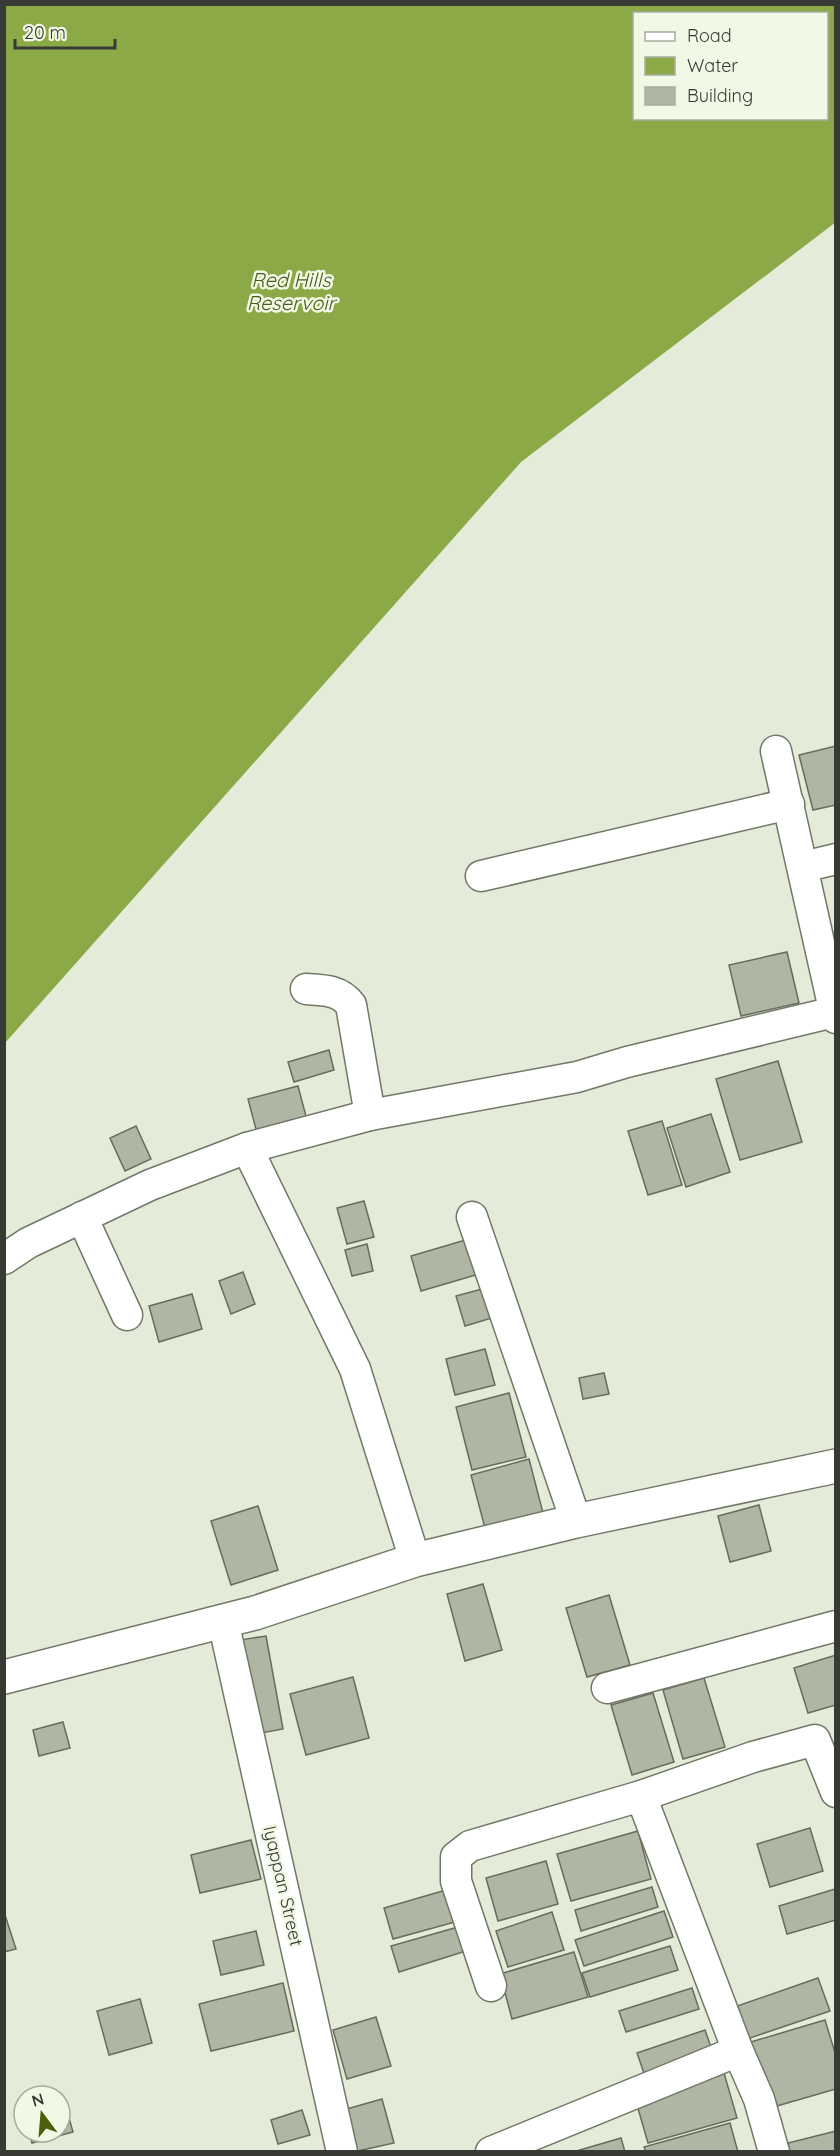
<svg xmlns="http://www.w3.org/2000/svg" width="840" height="2156" viewBox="0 0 840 2156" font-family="Quicksand,sans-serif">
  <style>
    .water { fill: #8ca948; fill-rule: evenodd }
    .building { fill: #afb6a4; stroke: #676d5d; stroke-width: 1.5 }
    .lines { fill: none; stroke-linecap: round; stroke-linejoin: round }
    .street-casing { stroke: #717867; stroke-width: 33 }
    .secondary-casing { stroke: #717867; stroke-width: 36 }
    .street { stroke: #fff; stroke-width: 30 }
    .secondary { stroke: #fff; stroke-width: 33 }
    .labels { text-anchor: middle; stroke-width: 5; stroke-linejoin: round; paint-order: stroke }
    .street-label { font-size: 18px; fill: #383b34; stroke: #f1f8e5 }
    .water-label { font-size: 20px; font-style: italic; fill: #4a5d18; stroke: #f1f8e5 }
  </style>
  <rect width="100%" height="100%" fill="#e4ebd8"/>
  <path class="water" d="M5 4 835 5 836 222 521 462 5 1043ZM634 14H826V118H634Z"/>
  <g class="building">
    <path d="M836 746V805L813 810 799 755Z"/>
    <path d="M787 952 799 1003 741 1016 729 965Z"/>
    <path d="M329 1050 334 1070 294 1082 288 1062Z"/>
    <path d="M778 1061 802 1142 740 1160 716 1079Z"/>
    <path d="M298 1086 307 1120 257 1133 248 1099Z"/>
    <path d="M711 1114 730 1172 686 1187 667 1128Z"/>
    <path d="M662 1121 682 1185 648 1195 628 1131Z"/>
    <path d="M136 1126 151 1159 125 1171 110 1138Z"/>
    <path d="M364 1201 374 1237 347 1244 337 1208Z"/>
    <path d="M469 1239 479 1274 421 1291 411 1256Z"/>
    <path d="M367 1244 373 1271 352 1276 345 1250Z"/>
    <path d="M243 1272 255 1304 231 1314 219 1281Z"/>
    <path d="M486 1288 495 1317 465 1326 456 1296Z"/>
    <path d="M192 1294 202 1329 159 1342 149 1306Z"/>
    <path d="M485 1349 495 1385 455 1395 446 1359Z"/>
    <path d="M604 1373 609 1394 583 1399 579 1378Z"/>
    <path d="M509 1393 526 1457 472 1470 456 1407Z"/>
    <path d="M529 1459 543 1513 485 1528 471 1475Z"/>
    <path d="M759 1505 771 1551 730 1562 718 1516Z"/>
    <path d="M258 1506 278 1570 231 1585 211 1521Z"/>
    <path d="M483 1584 502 1650 465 1661 447 1594Z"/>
    <path d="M609 1595 630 1665 587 1677 566 1608Z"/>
    <path d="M266 1636 283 1729 250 1735 234 1641Z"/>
    <path d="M836 1655V1705L808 1713 794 1668Z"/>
    <path d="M353 1677 369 1738 306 1755 290 1694Z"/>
    <path d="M704 1678 725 1747 683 1759 663 1690Z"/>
    <path d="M653 1693 674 1762 632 1775 611 1705Z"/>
    <path d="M63 1722 70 1748 39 1756 33 1730Z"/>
    <path d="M810 1828 823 1871 770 1887 757 1844Z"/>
    <path d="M638 1831 651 1879 571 1901 557 1854Z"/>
    <path d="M251 1840 261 1879 200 1893 191 1855Z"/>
    <path d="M546 1861 558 1904 498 1921 486 1878Z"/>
    <path d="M652 1887 658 1907 581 1931 575 1910Z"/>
    <path d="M835 1889 836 1920 787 1934 779 1906Z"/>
    <path d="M446 1890 455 1922 393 1939 384 1908Z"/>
    <path d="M664 1911 673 1937 584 1966 575 1940Z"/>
    <path d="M4 1912 16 1949 4 1952Z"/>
    <path d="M552 1912 564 1950 508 1967 496 1931Z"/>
    <path d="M458 1927 466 1951 399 1972 391 1946Z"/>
    <path d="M256 1931 264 1965 221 1975 213 1941Z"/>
    <path d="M670 1946 678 1970 590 1997 582 1973Z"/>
    <path d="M574 1952 588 1997 512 2019 500 1974Z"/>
    <path d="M818 1978 830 2011 738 2042 726 2010Z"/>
    <path d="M283 1983 294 2031 211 2051 199 2004Z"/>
    <path d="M692 1988 699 2009 626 2032 619 2011Z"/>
    <path d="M140 1999 152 2043 109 2055 97 2011Z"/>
    <path d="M376 2017 391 2066 347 2079 333 2030Z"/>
    <path d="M825 2020 836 2056V2089L763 2110 744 2044Z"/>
    <path d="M705 2030 713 2053 645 2076 637 2053Z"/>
    <path d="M724 2073 737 2118 648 2143 635 2098Z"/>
    <path d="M382 2099 394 2143 353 2152 343 2110Z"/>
    <path d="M65 2104 73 2132 32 2143 29 2132H60V2105Z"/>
    <path d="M302 2110 310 2135 278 2144 271 2120Z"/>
    <path d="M730 2123 738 2152H646L644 2147Z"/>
    <path d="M836 2131V2152H790L788 2143Z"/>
    <path d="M621 2138 625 2152H573Z"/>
  </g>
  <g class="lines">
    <defs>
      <g id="street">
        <path d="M776 751 836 1018"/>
        <path d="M803 867 836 859"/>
        <path d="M481 876 789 804"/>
        <path d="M306 989C324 990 340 990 351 1005L370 1115"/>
        <path d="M247 1148 355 1369 415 1560"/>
        <path d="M82 1217 127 1315"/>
        <path d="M472 1217 576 1521"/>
        <path d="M4 1259 28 1243 150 1185 247 1148 370 1115 577 1077 627 1062 834 1012"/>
        <path d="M223 1621 342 2152"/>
        <path d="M607 1688 836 1626"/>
        <path d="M641 1796 738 2051 759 2099 774 2152"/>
        <path d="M491 1986 456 1881V1857L470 1846 641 1796 753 1757 815 1740 836 1792"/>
        <path d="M491 2152 738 2051"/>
      </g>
      <path id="secondary" d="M4 1677 255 1613 415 1560 576 1521 836 1466"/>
    </defs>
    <use href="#street" class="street-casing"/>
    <use href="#secondary" class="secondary-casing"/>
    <use href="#street" class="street"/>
    <use href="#secondary" class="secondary"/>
  </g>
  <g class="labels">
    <g class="street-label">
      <text transform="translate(283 1886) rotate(77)" y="6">Iyappan Street</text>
    </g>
    <g class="water-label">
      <text x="291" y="287">Red Hills<tspan x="291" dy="23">Reservoir</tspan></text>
    </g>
  </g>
  <rect width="840" height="2156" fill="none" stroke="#383b34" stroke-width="12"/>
  <rect x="633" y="12" width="195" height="108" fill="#f1f8e5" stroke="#a7ac9e" stroke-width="1.5"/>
  <rect x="645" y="32" width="30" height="9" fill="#ffffff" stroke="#a7ac9e" stroke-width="1.5"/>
  <text x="687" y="42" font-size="18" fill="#383b34">Road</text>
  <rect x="645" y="57" width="30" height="18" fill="#8ca948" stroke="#a7ac9e" stroke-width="1.5"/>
  <text x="687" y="72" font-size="18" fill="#383b34">Water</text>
  <rect x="645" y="87" width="30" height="18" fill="#afb6a4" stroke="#a7ac9e" stroke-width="1.5"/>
  <text x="687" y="102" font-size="18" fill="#383b34">Building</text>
  <g transform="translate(42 2114) rotate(344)"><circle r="28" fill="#f1f8e5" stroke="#a7ac9e" stroke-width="1.5"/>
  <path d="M0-4.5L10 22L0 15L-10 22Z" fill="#4b600a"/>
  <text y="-9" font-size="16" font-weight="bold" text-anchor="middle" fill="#383b34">N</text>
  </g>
  <path d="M15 39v9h100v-9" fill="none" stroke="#383b34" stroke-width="3"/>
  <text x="24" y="39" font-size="18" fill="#383b34" stroke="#f1f8e5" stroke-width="4.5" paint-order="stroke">20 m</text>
</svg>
